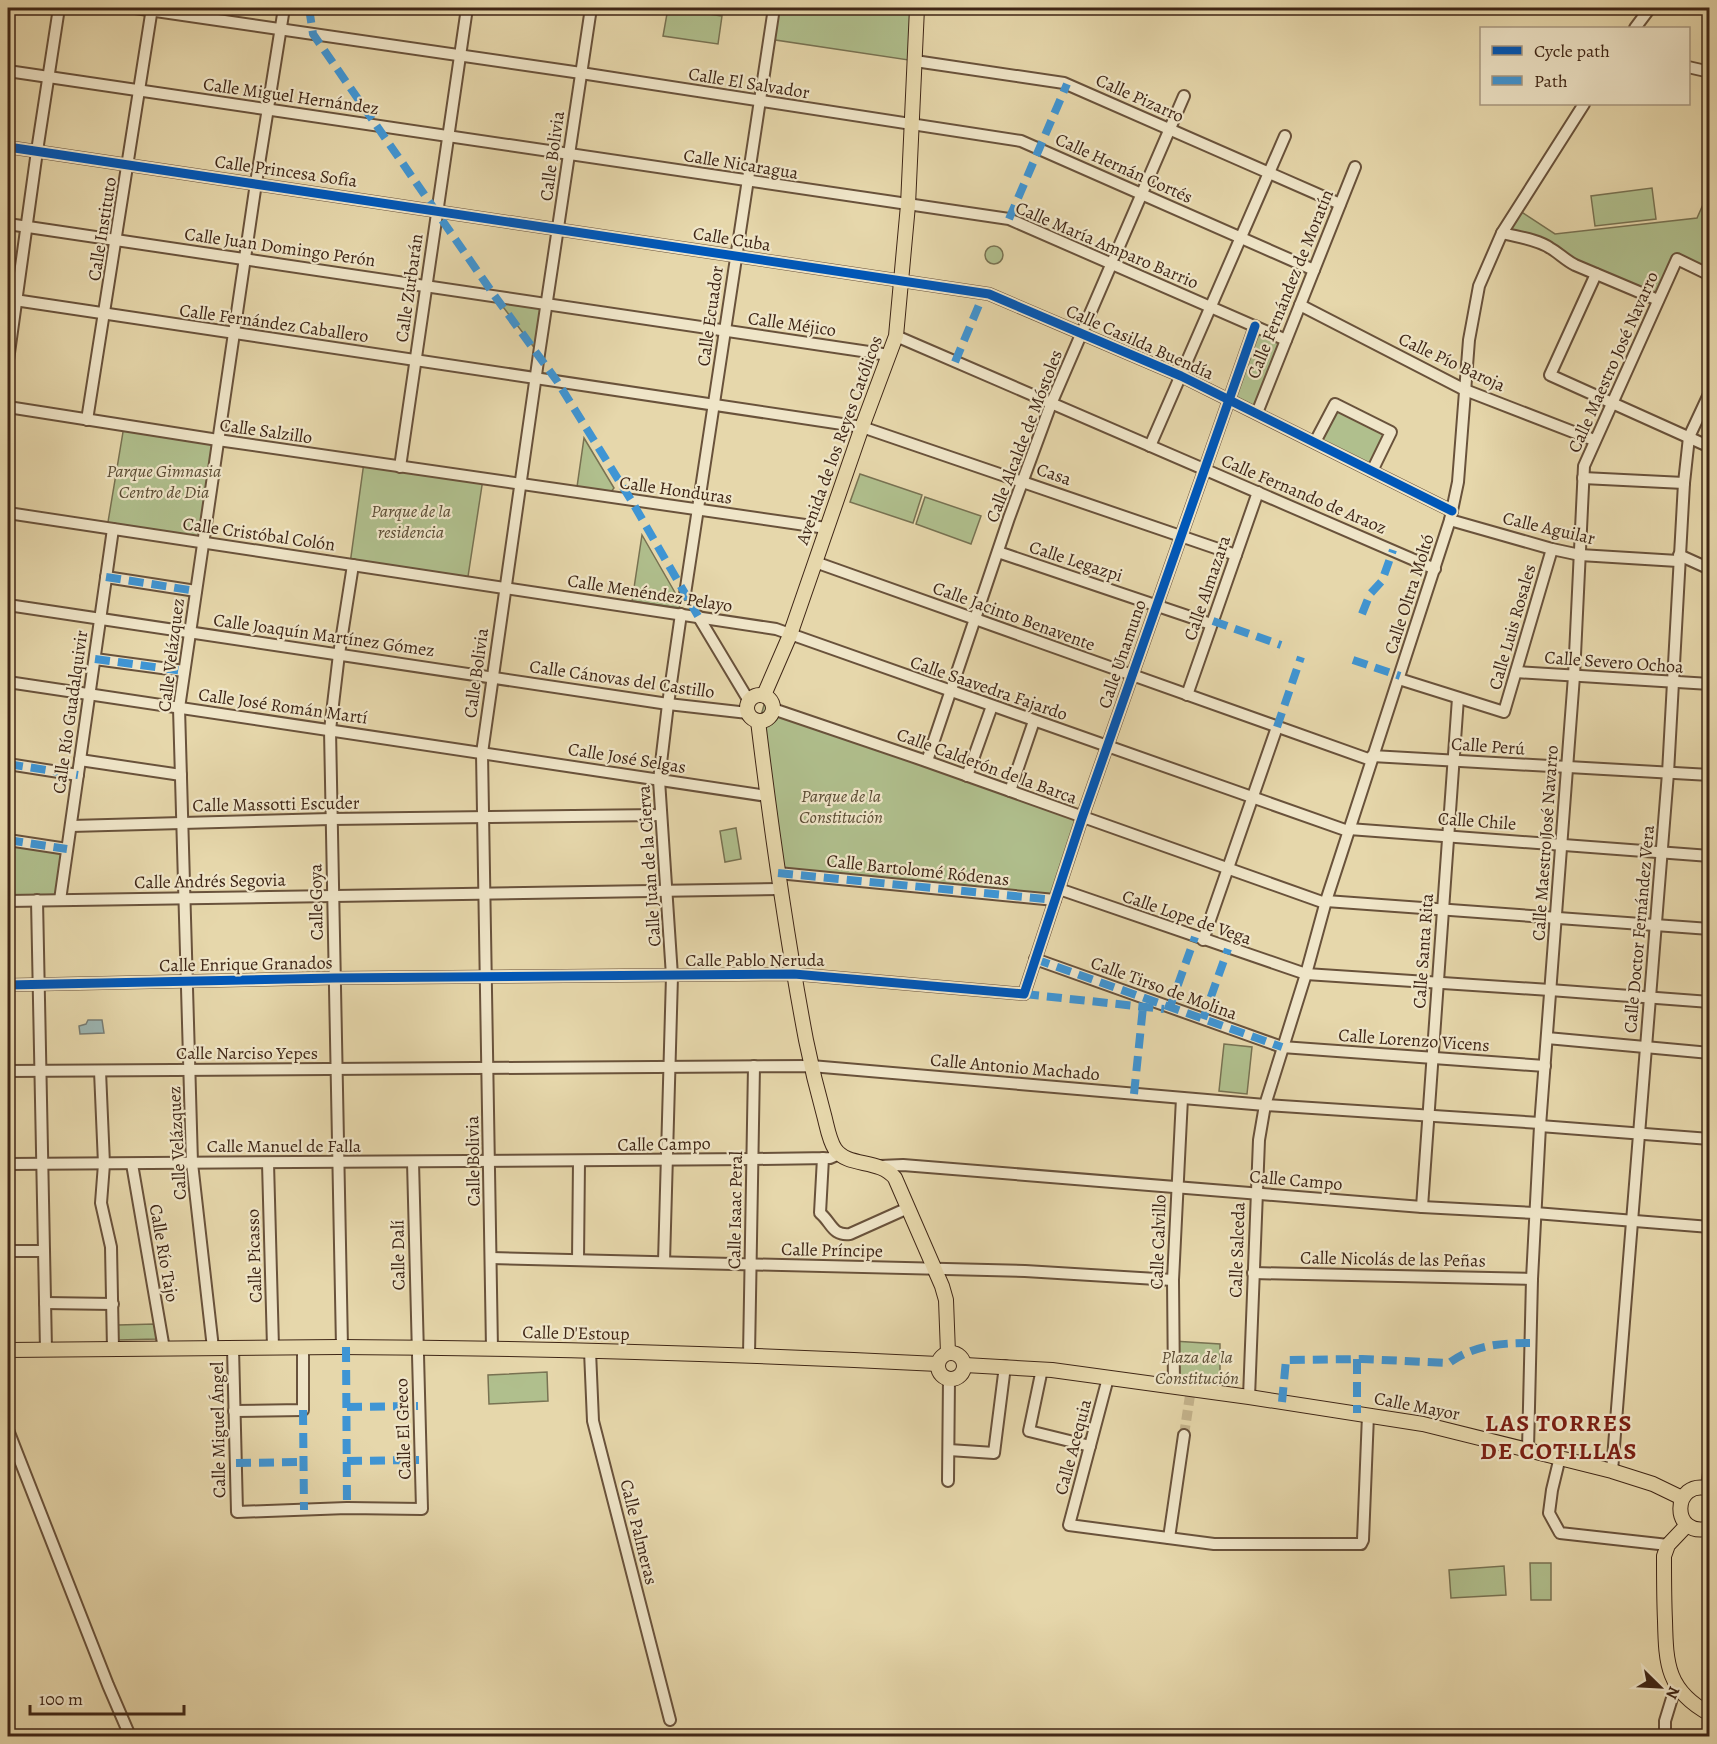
<svg xmlns="http://www.w3.org/2000/svg" width="1717" height="1744" viewBox="0 0 1717 1744" font-family="Alegreya,serif">
  <style>
    .green { fill: #b0bf8d; stroke: #787252; stroke-width: 1.5 }
    .water { fill: #9cb7b5; stroke: #777d75; stroke-width: 1.5 }
    .lines { fill: none; stroke-linecap: round; stroke-linejoin: round }
    .minor-tunnel { stroke: #c5b48d; stroke-width: 10; stroke-dasharray: 10 5; stroke-linecap: butt }
    .minor-casing { stroke: #69523b; stroke-width: 14 }
    .major-casing { stroke: #3f2616; stroke-width: 16 }
    .minor { stroke: #efe5c8; stroke-width: 10 }
    .major { stroke: #e6d7ab; stroke-width: 14 }
    .quiet { stroke: #3f95d4; stroke-width: 8; stroke-dasharray: 15 8; stroke-linecap: butt }
    .cycleway-casing { stroke: #efe5c8; stroke-width: 13 }
    .cycleway { stroke: #0057b8; stroke-width: 9 }
    .labels { text-anchor: middle; stroke-width: 4.5; stroke-linejoin: round; paint-order: stroke }
    .street-label { font-size: 18px; fill: #3f2616; stroke: #efe5c8 }
    .park-label { font-size: 18px; font-style: italic; fill: #5b4c34; stroke: #efe5c8 }
    .district-label { font-size: 24px; font-weight: bold; letter-spacing: 1.5px; fill: #7a1f14; stroke: #efe5c8 }
  </style>
  <rect width="100%" height="100%" fill="#e6d7ab"/>
  <filter id="stains"><feTurbulence type="fractalNoise" baseFrequency=".00333" numOctaves="4"/><feColorMatrix values="0 0 0 0 .2 0 0 0 0 .09 0 0 0 0 .02 0 0 0 .5 -.17"/></filter>
  <radialGradient id="worn" r=".72"><stop offset=".6" stop-color="#630" stop-opacity="0"/><stop offset="1" stop-color="#630" stop-opacity=".3"/></radialGradient>
  <g class="green">
    <path d="M668 8 722 16 718 44 663 36Z"/>
    <path d="M774 8H917L915 61 769 39Z"/>
    <path d="M1652 188 1656 219 1595 226 1591 196Z"/>
    <path d="M1709 191V275L1677 260 1658 300 1551 248 1502 233 1517 209 1555 234 1697 218Z"/>
    <circle cx="994" cy="255" r="9"/>
    <path d="M494 295 547 303 536 350Z"/>
    <path d="M1255 326 1286 340 1257 413 1228 399Z"/>
    <path d="M1335 404 1391 432 1372 471 1315 442Z"/>
    <path d="M124 426 218 440 203 542 107 528Z"/>
    <path d="M584 438 614 488 610 493 577 487Z"/>
    <path d="M364 462 483 479 467 583 350 564Z"/>
    <path d="M860 474 922 495 913 523 850 502Z"/>
    <path d="M925 497 981 516 971 544 916 524Z"/>
    <path d="M642 535 681 603 679 608 632 601Z"/>
    <path d="M764 705 1082 818 1055 900 778 873 760 719Z"/>
    <path d="M736 828 741 859 725 862 720 831Z"/>
    <path d="M8 840 67 849 60 900 8 901Z"/>
    <path d="M1224 1044 1252 1047 1247 1094 1219 1091Z"/>
    <path d="M155 1324 157 1339 118 1340V1325Z"/>
    <path d="M1173 1341 1220 1344V1393L1174 1387Z"/>
    <path d="M547 1372 548 1401 489 1404 488 1375Z"/>
    <path d="M1530 1563H1551V1600H1531Z"/>
    <path d="M1504 1566 1506 1595 1451 1598 1449 1570Z"/>
  </g>
  <path class="water" d="M88 1020H102L104 1033 80 1034 79 1026 86 1024Z"/>
  <g class="lines">
    <path class="minor-tunnel" d="M1184 1435 1191 1389"/>
    <defs>
      <g id="minor">
        <path d="M135 8 581 73 1021 141 1314 270"/>
        <path d="M1635 28 1650 8"/>
        <path d="M915 61 1064 83 1340 204"/>
        <path d="M1688 67 1710 72"/>
        <path d="M8 71 1009 219 1286 340"/>
        <path d="M8 147 989 294 1181 376 1452 511"/>
        <path d="M8 224 889 355"/>
        <path d="M1502 233C1517 237 1537 239 1550 248 1559 253 1565 260 1575 265L1658 300"/>
        <path d="M1596 274 1550 375 1710 447"/>
        <path d="M8 299 862 427 1236 555"/>
        <path d="M1300 305 1465 390 1594 440"/>
        <path d="M896 336 1435 569"/>
        <path d="M8 360 37 151 59 8"/>
        <path d="M8 407 218 440 826 528"/>
        <path d="M1257 413 1355 167"/>
        <path d="M87 420 152 8"/>
        <path d="M1315 442 1335 404 1391 432 1372 471"/>
        <path d="M1150 446 1285 136"/>
        <path d="M400 467 467 8"/>
        <path d="M1583 478 1684 483"/>
        <path d="M8 513 776 629 1348 831"/>
        <path d="M1450 520 1552 549 1580 555 1678 561"/>
        <path d="M998 552 1211 624"/>
        <path d="M1679 555 1710 569"/>
        <path d="M815 562 1371 760"/>
        <path d="M106 577 196 591"/>
        <path d="M685 594 774 8"/>
        <path d="M8 605 668 704 748 713"/>
        <path d="M698 616 749 701"/>
        <path d="M95 659 184 671"/>
        <path d="M1516 672 1710 684"/>
        <path d="M1399 679 1504 712 1552 549"/>
        <path d="M8 682 767 796"/>
        <path d="M1187 695 1258 492"/>
        <path d="M773 709 923 760 1325 903"/>
        <path d="M1372 756 1710 775"/>
        <path d="M80 760 181 775"/>
        <path d="M927 761 1009 518 1051 404 1184 96"/>
        <path d="M8 764 78 775"/>
        <path d="M967 776 992 706"/>
        <path d="M1010 791 1034 721"/>
        <path d="M71 826 331 819 661 815"/>
        <path d="M1349 829 1710 856"/>
        <path d="M8 840 67 849"/>
        <path d="M778 873 1055 900"/>
        <path d="M1059 889 1306 974 1550 990 1710 1002"/>
        <path d="M37 900 46 1350"/>
        <path d="M60 900 113 529"/>
        <path d="M8 901 779 889"/>
        <path d="M1326 901 1710 929"/>
        <path d="M1203 940 1277 727"/>
        <path d="M1035 959 1282 1047 1545 1066"/>
        <path d="M8 985 334 978 794 974 1024 994 1082 818 1255 326"/>
        <path d="M1547 1038 1710 1053"/>
        <path d="M8 1071 811 1066 1265 1105 1540 1123"/>
        <path d="M100 1071 104 1164 101 1203 111 1247 113 1349"/>
        <path d="M1540 1126 1710 1139"/>
        <path d="M823 1158 820 1213C832 1223 832 1236 850 1234L908 1208"/>
        <path d="M268 1163 273 1347"/>
        <path d="M8 1164 753 1159 830 1158 839 1154"/>
        <path d="M132 1164 164 1349"/>
        <path d="M880 1166 903 1165 1422 1207 1535 1213 1710 1227"/>
        <path d="M1422 1207 1458 698"/>
        <path d="M8 1251H44"/>
        <path d="M491 1258 1025 1271 1173 1280"/>
        <path d="M578 1260 579 1161"/>
        <path d="M664 1262 672 976 659 780 668 704 681 614"/>
        <path d="M1253 1273 1532 1279"/>
        <path d="M45 1303 113 1304"/>
        <path d="M342 1347 330 730 339 654 353 565"/>
        <path d="M213 1348 192 1163 179 708 256 183 284 8"/>
        <path d="M233 1348 237 1512 347 1508 422 1509 413 1162"/>
        <path d="M492 1349 482 753 539 354 591 8"/>
        <path d="M590 1351 593 1421 670 1720"/>
        <path d="M749 1355 754 1066"/>
        <path d="M1042 1369 1029 1431 1090 1446"/>
        <path d="M1108 1378 1069 1525 1214 1544H1361L1363 1540 1368 1415"/>
        <path d="M1174 1387 1173 1280 1182 1098"/>
        <path d="M1249 1397 1259 1140 1265 1105 1306 974 1326 901 1450 520 1458 482 1469 340 1479 286 1502 233 1584 104"/>
        <path d="M234 1411 303 1410V1347"/>
        <path d="M8 1430 108 1685 130 1736"/>
        <path d="M1528 1449 1532 1279 1540 1126 1574 676 1584 466 1677 259 1710 275"/>
        <path d="M949 1450 994 1453 1005 1366"/>
        <path d="M1560 1457 1552 1490 1549 1513 1560 1533 1668 1545"/>
        <path d="M1612 1471 1668 773 1684 483 1689 437 1710 392"/>
        <path d="M948 1481 949 1379"/>
        <path d="M1707 1488 1710 1465"/>
        <path d="M1169 1538 1184 1435"/>
        <path d="M1665 1736V1721L1676 1685"/>
      </g>
      <g id="major">
        <path d="M764 695 790 635 862 427 896 336 908 205 917 8"/>
        <circle cx="760" cy="708" r="13"/>
        <path d="M758 721C771 828 786 934 806 1040 811 1065 817 1090 824 1115 827 1126 829 1140 835 1149 848 1168 879 1158 895 1178L942 1286 946 1300 948 1353"/>
        <path d="M8 1350C118 1350 229 1347 339 1347 539 1348 738 1354 938 1364"/>
        <circle cx="951" cy="1366" r="13"/>
        <path d="M965 1365 1052 1370 1249 1397 1423 1424 1612 1471 1653 1484 1682 1498"/>
        <path d="M1710 1489C1671 1477 1670 1540 1710 1528"/>
        <path d="M1687 1525 1668 1545 1664 1556C1664 1578 1664 1599 1665 1621 1666 1664 1667 1691 1710 1714"/>
      </g>
    </defs>
    <use href="#minor" class="minor-casing"/>
    <use href="#major" class="major-casing"/>
    <use href="#minor" class="minor"/>
    <use href="#major" class="major"/>
    <g class="quiet">
      <path d="M309 8 313 34 494 295 557 381 631 500 698 616"/>
      <path d="M1009 219 1067 84"/>
      <path d="M955 362 984 293"/>
      <path d="M106 577 196 591"/>
      <path d="M1362 614 1370 594 1382 581 1393 550"/>
      <path d="M1213 621 1281 645"/>
      <path d="M95 659 184 671"/>
      <path d="M1353 660 1400 676"/>
      <path d="M1277 727 1301 657"/>
      <path d="M8 764 78 775"/>
      <path d="M8 840 67 849"/>
      <path d="M778 873 1055 900"/>
      <path d="M1035 959 1282 1047"/>
      <path d="M1024 994 1164 1009"/>
      <path d="M1170 1007 1195 937"/>
      <path d="M1203 1019 1228 949"/>
      <path d="M1134 1094 1143 1007"/>
      <path d="M346 1347 347 1508"/>
      <path d="M1357 1359V1413"/>
      <path d="M1282 1402 1286 1360 1362 1359 1449 1363C1474 1345 1500 1343 1530 1343"/>
      <path d="M347 1407 418 1406"/>
      <path d="M303 1410 304 1510"/>
      <path d="M347 1461 419 1460"/>
      <path d="M236 1463 303 1462"/>
    </g>
    <defs>
      <g id="cycleway">
        <path d="M8 147 989 294 1181 376 1452 511"/>
        <path d="M8 985 334 978 794 974 1024 994 1082 818 1255 326"/>
      </g>
    </defs>
    <use href="#cycleway" class="cycleway-casing"/>
    <use href="#cycleway" class="cycleway"/>
  </g>
  <g class="labels">
    <g class="street-label">
      <text transform="translate(749 83) rotate(9)" y="6">Calle El Salvador</text>
      <text transform="translate(291 96) rotate(8)" y="6">Calle Miguel Hernández</text>
      <text transform="translate(1140 98) rotate(24)" y="6">Calle Pizarro</text>
      <text transform="translate(552 156) rotate(-82)" y="6">Calle Bolivia</text>
      <text transform="translate(741 164) rotate(9)" y="6">Calle Nicaragua</text>
      <text transform="translate(1124 168) rotate(24)" y="6">Calle Hernán Cortés</text>
      <text transform="translate(286 171) rotate(8)" y="6">Calle Princesa Sofía</text>
      <text transform="translate(102 229) rotate(-81)" y="6">Calle Instituto</text>
      <text transform="translate(732 239) rotate(9)" y="6">Calle Cuba</text>
      <text transform="translate(1107 245) rotate(23)" y="6">Calle María Amparo Barrio</text>
      <text transform="translate(280 247) rotate(8)" y="6">Calle Juan Domingo Perón</text>
      <text transform="translate(1290 284) rotate(-68)" y="6">Calle Fernández de Moratín</text>
      <text transform="translate(409 288) rotate(-82)" y="6">Calle Zurbarán</text>
      <text transform="translate(710 316) rotate(-82)" y="6">Calle Ecuador</text>
      <text transform="translate(274 323) rotate(8)" y="6">Calle Fernández Caballero</text>
      <text transform="translate(792 324) rotate(8)" y="6">Calle Méjico</text>
      <text transform="translate(1140 342) rotate(24)" y="6">Calle Casilda Buendía</text>
      <text transform="translate(1452 362) rotate(25)" y="6">Calle Pío Baroja</text>
      <text transform="translate(1613 362) rotate(-66)" y="6">Calle Maestro José Navarro</text>
      <text transform="translate(266 431) rotate(8)" y="6">Calle Salzillo</text>
      <text transform="translate(1024 436) rotate(-69)" y="6">Calle Alcalde de Móstoles</text>
      <text transform="translate(839 440) rotate(-70)" y="6">Avenida de los Reyes Católicos</text>
      <text transform="translate(1054 474) rotate(19)" y="6">Casa</text>
      <text transform="translate(676 490) rotate(8)" y="6">Calle Honduras</text>
      <text transform="translate(1304 494) rotate(23)" y="6">Calle Fernando de Araoz</text>
      <text transform="translate(1549 528) rotate(13)" y="6">Calle Aguilar</text>
      <text transform="translate(259 534) rotate(8)" y="6">Calle Cristóbal Colón</text>
      <text transform="translate(1076 561) rotate(18)" y="6">Calle Legazpi</text>
      <text transform="translate(1207 588) rotate(-71)" y="6">Calle Almazara</text>
      <text transform="translate(650 593) rotate(9)" y="6">Calle Menéndez Pelayo</text>
      <text transform="translate(1409 594) rotate(-72)" y="6">Calle Oltra Moltó</text>
      <text transform="translate(1014 616) rotate(20)" y="6">Calle Jacinto Benavente</text>
      <text transform="translate(1512 627) rotate(-74)" y="6">Calle Luis Rosales</text>
      <text transform="translate(324 635) rotate(8)" y="6">Calle Joaquín Martínez Gómez</text>
      <text transform="translate(1122 654) rotate(-71)" y="6">Calle Unamuno</text>
      <text transform="translate(171 655) rotate(-83)" y="6">Calle Velázquez</text>
      <text transform="translate(1614 662) rotate(4)" y="6">Calle Severo Ochoa</text>
      <text transform="translate(476 673) rotate(-82)" y="6">Calle Bolivia</text>
      <text transform="translate(622 679) rotate(8)" y="6">Calle Cánovas del Castillo</text>
      <text transform="translate(989 688) rotate(19)" y="6">Calle Saavedra Fajardo</text>
      <text transform="translate(283 706) rotate(8)" y="6">Calle José Román Martí</text>
      <text transform="translate(70 712) rotate(-82)" y="6">Calle Río Guadalquivir</text>
      <text transform="translate(1488 746) rotate(4)" y="6">Calle Perú</text>
      <text transform="translate(627 758) rotate(9)" y="6">Calle José Selgas</text>
      <text transform="translate(987 766) rotate(20)" y="6">Calle Calderón de la Barca</text>
      <text transform="translate(276 804) rotate(-1)" y="6">Calle Massotti Escuder</text>
      <text transform="translate(1477 821) rotate(4)" y="6">Calle Chile</text>
      <text transform="translate(1545 843) rotate(-86)" y="6">Calle Maestro José Navarro</text>
      <text transform="translate(649 866) rotate(-94)" y="6">Calle Juan de la Cierva</text>
      <text transform="translate(918 870) rotate(6)" y="6">Calle Bartolomé Ródenas</text>
      <text transform="translate(210 881) rotate(-1)" y="6">Calle Andrés Segovia</text>
      <text transform="translate(316 902) rotate(-91)" y="6">Calle Goya</text>
      <text transform="translate(1187 917) rotate(19)" y="6">Calle Lope de Vega</text>
      <text transform="translate(1639 929) rotate(-85)" y="6">Calle Doctor Fernández Vera</text>
      <text transform="translate(1423 951) rotate(-86)" y="6">Calle Santa Rita</text>
      <text x="755" y="966">Calle Pablo Neruda</text>
      <text transform="translate(246 964) rotate(-1)" y="6">Calle Enrique Granados</text>
      <text transform="translate(1164 988) rotate(20)" y="6">Calle Tirso de Molina</text>
      <text transform="translate(1414 1040) rotate(4)" y="6">Calle Lorenzo Vicens</text>
      <text x="247" y="1059">Calle Narciso Yepes</text>
      <text transform="translate(1015 1067) rotate(5)" y="6">Calle Antonio Machado</text>
      <text transform="translate(177 1143) rotate(-93)" y="6">Calle Velázquez</text>
      <text transform="translate(664 1144) rotate(-1)" y="6">Calle Campo</text>
      <text x="284" y="1152">Calle Manuel de Falla</text>
      <text transform="translate(473 1161) rotate(-91)" y="6">Calle Bolivia</text>
      <text transform="translate(1296 1180) rotate(5)" y="6">Calle Campo</text>
      <text transform="translate(735 1210) rotate(-89)" y="6">Calle Isaac Peral</text>
      <text transform="translate(1158 1242) rotate(-88)" y="6">Calle Calvillo</text>
      <text transform="translate(832 1250) rotate(1)" y="6">Calle Príncipe</text>
      <text transform="translate(1237 1250) rotate(-88)" y="6">Calle Salceda</text>
      <text transform="translate(164 1253) rotate(80)" y="6">Calle Río Tajo</text>
      <text transform="translate(398 1255) rotate(-91)" y="6">Calle Dalí</text>
      <text transform="translate(254 1256) rotate(-92)" y="6">Calle Picasso</text>
      <text transform="translate(1393 1259) rotate(1)" y="6">Calle Nicolás de las Peñas</text>
      <text transform="translate(576 1333) rotate(1)" y="6">Calle D'Estoup</text>
      <text transform="translate(1417 1406) rotate(11)" y="6">Calle Mayor</text>
      <text transform="translate(403 1429) rotate(-92)" y="6">Calle El Greco</text>
      <text transform="translate(218 1430) rotate(-91)" y="6">Calle Miguel Ángel</text>
      <text transform="translate(1073 1447) rotate(-75)" y="6">Calle Acequia</text>
      <text transform="translate(639 1532) rotate(76)" y="6">Calle Palmeras</text>
    </g>
    <g class="park-label">
      <text x="164" y="477">Parque Gimnasia<tspan x="164" dy="21">Centro de Dia</tspan></text>
      <text x="411" y="517">Parque de la<tspan x="411" dy="21">residencia</tspan></text>
      <text x="841" y="802">Parque de la<tspan x="841" dy="21">Constitución</tspan></text>
      <text x="1197" y="1363">Plaza de la<tspan x="1197" dy="21">Constitución</tspan></text>
    </g>
    <g class="district-label">
      <text x="1559" y="1431">LAS TORRES<tspan x="1559" dy="28">DE COTILLAS</tspan></text>
    </g>
  </g>
  <rect width="1717" height="1744" fill="none" stroke="#e6d7ab" stroke-width="30"/>
  <rect x="9" y="9" width="1699" height="1726" fill="none" stroke="#3f2616" stroke-width="3"/>
  <rect x="15" y="15" width="1687" height="1714" fill="none" stroke="#3f2616" stroke-width="1.5"/>
  <rect x="1480" y="27" width="210" height="78" fill="#efe5c8" stroke="#a99981" stroke-width="1.5"/>
  <rect x="1492" y="46" width="30" height="9" fill="#0057b8" stroke="#a99981" stroke-width="1.5"/>
  <text x="1534" y="57" font-size="18" fill="#3f2616">Cycle path</text>
  <rect x="1492" y="76" width="30" height="9" fill="#3f95d4" stroke="#a99981" stroke-width="1.5"/>
  <text x="1534" y="87" font-size="18" fill="#3f2616">Path</text>
  <g transform="translate(1660 1687) rotate(114)" stroke="#efe5c8" stroke-width="4.5" paint-order="stroke">
  <path d="M0-4.5L10 22L0 15L-10 22Z" fill="#3f2616"/>
  <text y="-9" font-size="16" font-weight="bold" text-anchor="middle" fill="#3f2616">N</text>
  </g>
  <path d="M30 1705v9h154v-9" fill="none" stroke="#3f2616" stroke-width="3"/>
  <text x="39" y="1705" font-size="18" fill="#3f2616" stroke="#efe5c8" stroke-width="4.5" paint-order="stroke">100 m</text>
  <rect width="100%" height="100%" filter="url(#stains)"/>
  <rect width="100%" height="100%" fill="url(#worn)"/>
</svg>
